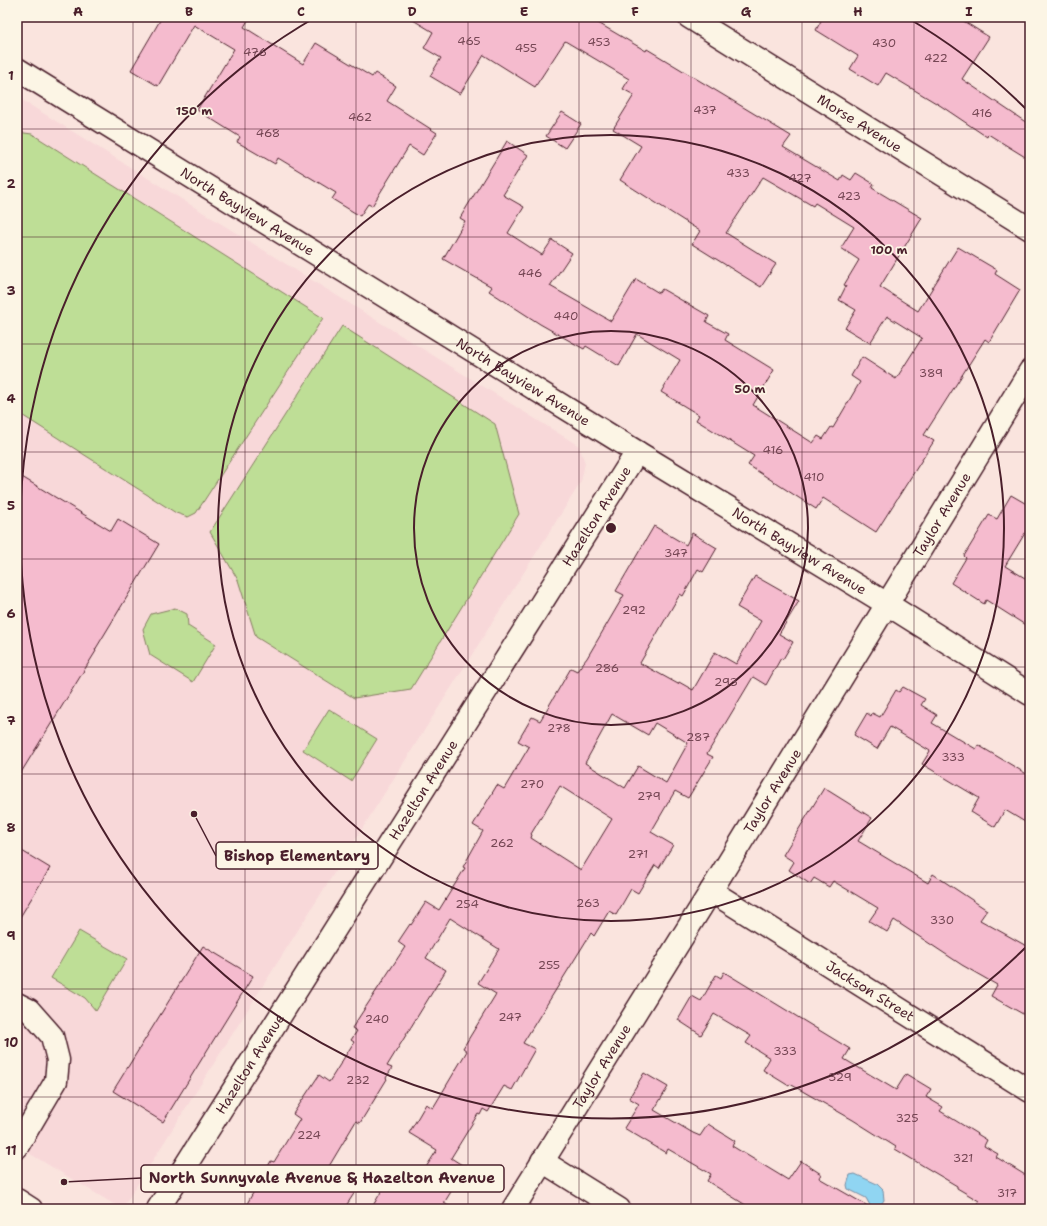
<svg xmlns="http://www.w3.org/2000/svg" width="1047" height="1226" viewBox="0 0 1047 1226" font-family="'Shantell Sans',sans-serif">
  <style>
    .built { fill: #f8d8d9 }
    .green { fill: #bede96; stroke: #847e60 }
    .water { fill: #90d5f2; stroke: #748ca2 }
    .building { fill: #f5bbce; stroke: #4a1f2b; fill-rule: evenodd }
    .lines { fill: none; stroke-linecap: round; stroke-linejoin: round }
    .minor-casing { stroke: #4a1f2b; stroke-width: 25 }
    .minor { stroke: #fcf5e5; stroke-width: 22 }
    .grid { fill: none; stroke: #4a1f2b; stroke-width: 1; stroke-opacity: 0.55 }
    .ring { fill: none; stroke: #4a1f2b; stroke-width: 2 }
    .labels { text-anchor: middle; stroke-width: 3.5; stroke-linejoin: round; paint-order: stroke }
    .number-label { font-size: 12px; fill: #754654 }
    .street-label { font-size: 14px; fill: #4a1f2b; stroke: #fcf5e5 }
    .centre { fill: #4a1f2b; stroke: #fcf5e5; stroke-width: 2 }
    .ring-label { font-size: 12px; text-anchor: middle; font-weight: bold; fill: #4a1f2b; stroke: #fcf5e5; stroke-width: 3.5; stroke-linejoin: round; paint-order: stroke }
    .leader { fill: none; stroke: #4a1f2b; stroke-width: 1.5 }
    .callout-dot { fill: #4a1f2b; stroke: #fcf5e5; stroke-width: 1.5 }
    .callout { fill: #fcf5e5; stroke: #4a1f2b; stroke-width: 1.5 }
    .callout-label { font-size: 15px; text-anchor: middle; font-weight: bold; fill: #4a1f2b }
    .neatline { fill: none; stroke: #4a1f2b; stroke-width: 1.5 }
    .grid-label { font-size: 13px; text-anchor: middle; font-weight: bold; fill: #4a1f2b }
  </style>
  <rect width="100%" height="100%" fill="#fae4de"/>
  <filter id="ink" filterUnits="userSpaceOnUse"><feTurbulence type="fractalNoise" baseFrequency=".025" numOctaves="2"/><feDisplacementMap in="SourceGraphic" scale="8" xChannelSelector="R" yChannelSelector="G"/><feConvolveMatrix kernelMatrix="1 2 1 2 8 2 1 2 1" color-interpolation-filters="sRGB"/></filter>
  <g filter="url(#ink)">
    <path class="built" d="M17 97 579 446 585 463 581 482 122 1209 17 1146Z"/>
    <g class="green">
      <path d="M17 132 32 134 323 318 196 513 188 517 176 513 17 412Z"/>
      <path d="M342 326 495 424 519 514 411 689 354 698 256 637 238 580 210 532Z"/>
      <path d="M175 608 187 614 188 626 216 644 193 682 150 655 143 629 151 614Z"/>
      <path d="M329 709 377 739 351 781 303 750Z"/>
      <path d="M79 931 127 959 96 1011 85 998 51 978Z"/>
    </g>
    <path class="water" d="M855 1174 877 1184 883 1190 884 1200 878 1209H872L866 1198 848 1189 847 1185 850 1175Z"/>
    <g class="building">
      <path d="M162 17H250L244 27 303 64 316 43 372 77 375 73 396 86 387 101 437 133 423 155 409 146 372 206 368 204 360 216 332 199 336 193 278 158 275 164 237 142 240 137 197 110 234 49 194 25 158 86 131 70Z"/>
      <path d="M408 17H588L646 51 647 49 791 136 783 147 840 181 843 175 851 180 856 173 874 184 872 188 922 218 880 287 918 311 958 247 997 270 995 274 1020 290 989 342 985 339 924 435 934 441 876 532 823 498 816 509 748 465 754 456 696 420 699 415 661 392 680 360 637 334 619 366 586 346 584 349 540 324 489 291 492 287 443 259 465 221 460 218 507 141 528 155 503 195 524 207 508 233 542 255 552 240 572 253 550 286 611 321 636 279 659 293 662 289 709 316 706 322 728 334 725 340 774 370 753 405 813 443 818 436 823 439 831 427 833 428 860 382 851 376 862 357 896 379 922 338 887 316 870 343 845 328 856 310 839 300 846 286 844 285 859 260 841 248 854 227 815 203 813 206 763 177 726 233 776 264 761 287 692 244 700 231 620 180 641 146 613 129 634 95 623 89 629 79 565 41 535 87 484 55 460 94 430 76 441 58 424 48 433 32Z"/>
      <path d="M823 17H957L989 37 962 79 1030 125V160L988 134 987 137 941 106 886 73 878 86 850 69 858 56 816 30Z"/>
      <path d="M562 112 581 124 565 148 546 136Z"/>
      <path d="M17 474 111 531 118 519 159 544 95 650 96 651 17 779Z"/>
      <path d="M1011 495 1030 506V525L1005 566 1030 581V628L986 600 984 604 951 583 966 558 964 556 989 515 997 519Z"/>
      <path d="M654 526 686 545 692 533 717 548 703 572 698 569 683 596 680 594 640 663 678 684 679 682 693 690 715 652 736 664 761 621 737 607 755 576 799 601 779 634 793 642 783 659 781 658 766 685 753 677 707 754 713 757 688 798 675 791 651 832 673 845 659 868 655 865 638 893 631 889 616 915 609 911 594 936 591 933 523 1043 535 1049 512 1090 504 1086 488 1112 483 1109 480 1115 478 1114 451 1158 462 1165 448 1187 452 1190 444 1203 453 1209H371L392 1173 414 1186 437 1150 409 1133 426 1104 433 1108 467 1051 463 1048 496 994 478 983 499 949 450 918 426 958 446 970 387 1066 392 1068 386 1078 387 1079 360 1123 356 1121 325 1173 355 1192 344 1209H244L271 1161 274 1162 300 1119 293 1114 319 1075 329 1082 354 1042 351 1040 357 1031 352 1028 405 947 398 942 410 924 411 925 426 902 439 910 465 868 463 867 483 831 473 825 497 785 504 789 529 747 518 741 532 717 540 721 571 668 577 671 587 658 624 595 616 591ZM612 714 648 735 655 723 688 743 666 783 638 766 625 788 585 763ZM560 786 612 819 581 870 531 838 532 835 531 834Z"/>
      <path d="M903 687 925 699 921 705 937 715 932 723 976 749 978 745 1030 776V825L1005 810 995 827 971 812 979 798 922 764 930 751 890 727 877 749 854 735 867 713 871 716 872 713 880 717 896 690 899 692Z"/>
      <path d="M824 788 872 818 858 841 928 883 933 874 987 910 980 920 1030 948V1018L991 996 997 985 962 965 894 920 887 932 869 921 878 908 833 881 829 887 814 878 810 884 789 870 794 862 783 855Z"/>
      <path d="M17 848 50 868 17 922Z"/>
      <path d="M203 946 253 976 163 1122 113 1091Z"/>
      <path d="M724 972 850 1049 844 1059 896 1090 906 1074 931 1089 926 1097 943 1107 940 1111 987 1140 984 1146 998 1154 996 1157 1030 1178V1209H975L979 1201 957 1188V1186L895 1149 896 1147 853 1120 790 1084 789 1086 763 1070 770 1058 746 1043 751 1036 714 1014 701 1035 678 1020 692 996 701 1001 716 975 721 978Z"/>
      <path d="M644 1073 668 1087 654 1110 693 1133 700 1136 708 1124 735 1141 732 1146 788 1180 801 1161 821 1174 819 1178 873 1209H752L707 1181 711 1174 668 1149 666 1153 624 1128 639 1104 629 1098Z"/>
    </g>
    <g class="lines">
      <defs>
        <g id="minor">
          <path id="s1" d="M689 17 1030 229"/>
          <path id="s2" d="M17 69 637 452 887 604 1030 694"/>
          <path id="s3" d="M711 891 1030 1091"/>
          <path d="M17 1004 29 1010 52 1036 58 1060 56 1081 17 1147"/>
          <path d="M542 1161 619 1209"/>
          <path d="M17 1200 31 1209"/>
          <path id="s4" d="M158 1209 637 452"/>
          <path id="s5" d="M513 1209 711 891 1030 371"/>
        </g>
      </defs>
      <use href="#minor" class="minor-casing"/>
      <use href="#minor" class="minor"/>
    </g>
  </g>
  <path class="grid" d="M133 17V1209M245 17V1209M356 17V1209M468 17V1209M579 17V1209M691 17V1209M802 17V1209M914 17V1209M17 129H1030M17 237H1030M17 344H1030M17 452H1030M17 559H1030M17 667H1030M17 774H1030M17 882H1030M17 989H1030M17 1097H1030"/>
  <g class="ring">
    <circle cx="611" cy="528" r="197"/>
    <circle cx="611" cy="528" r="393"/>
    <path d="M1028 945A590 590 0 1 1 316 17M906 17A590 590 0 0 1 1028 111"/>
  </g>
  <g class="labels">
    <g class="number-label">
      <text x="469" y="45">465</text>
      <text x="599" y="46">453</text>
      <text x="884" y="47">430</text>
      <text x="526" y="52">455</text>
      <text x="255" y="56">476</text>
      <text x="936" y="62">422</text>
      <text x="705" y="114">437</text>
      <text x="982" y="117">416</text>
      <text x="360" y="121">462</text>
      <text x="268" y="137">468</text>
      <text x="738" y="177">433</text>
      <text x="800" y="182">427</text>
      <text x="849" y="200">423</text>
      <text x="530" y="277">446</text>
      <text x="566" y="320">440</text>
      <text x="931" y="377">389</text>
      <text x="773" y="454">416</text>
      <text x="814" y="481">410</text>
      <text x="676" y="557">347</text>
      <text x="634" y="614">292</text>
      <text x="607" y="672">286</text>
      <text x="726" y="686">293</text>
      <text x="559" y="732">278</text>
      <text x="698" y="741">287</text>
      <text x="953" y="761">333</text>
      <text x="532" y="788">270</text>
      <text x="649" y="800">279</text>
      <text x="502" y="847">262</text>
      <text x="638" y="858">271</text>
      <text x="588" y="907">263</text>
      <text x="467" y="908">254</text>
      <text x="942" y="924">330</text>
      <text x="549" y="969">255</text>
      <text x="510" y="1021">247</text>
      <text x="377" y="1023">240</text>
      <text x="785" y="1055">333</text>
      <text x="840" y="1081">329</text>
      <text x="358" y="1084">232</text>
      <text x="907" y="1122">325</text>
      <text x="309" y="1139">224</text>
      <text x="963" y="1162">321</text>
      <text x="1007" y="1197">317</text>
    </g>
    <g class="street-label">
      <text dy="5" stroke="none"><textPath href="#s1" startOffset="201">Morse Avenue</textPath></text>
      <text dy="5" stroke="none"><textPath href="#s2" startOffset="271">North Bayview Avenue</textPath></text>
      <text dy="5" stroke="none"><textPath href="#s2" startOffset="595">North Bayview Avenue</textPath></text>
      <text dy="5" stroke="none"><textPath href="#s5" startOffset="816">Taylor Avenue</textPath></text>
      <text dy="5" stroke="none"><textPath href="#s4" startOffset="820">Hazelton Avenue</textPath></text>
      <text dy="5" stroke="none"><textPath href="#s2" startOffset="919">North Bayview Avenue</textPath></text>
      <text dy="5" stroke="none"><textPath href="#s4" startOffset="496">Hazelton Avenue</textPath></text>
      <text dy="5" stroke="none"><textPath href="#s5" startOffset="492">Taylor Avenue</textPath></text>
      <text dy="5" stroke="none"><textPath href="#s3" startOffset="188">Jackson Street</textPath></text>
      <text dy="5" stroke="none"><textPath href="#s4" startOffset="172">Hazelton Avenue</textPath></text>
      <text dy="5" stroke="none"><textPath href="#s5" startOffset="168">Taylor Avenue</textPath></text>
    </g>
  </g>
  <circle cx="611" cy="528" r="6" class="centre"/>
  <g class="ring-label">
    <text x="194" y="115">150 m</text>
    <text x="889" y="254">100 m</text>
    <text x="750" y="393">50 m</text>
  </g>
  <path class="leader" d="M194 814L216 856M64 1182L141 1178"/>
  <g class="callout-dot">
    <circle cx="194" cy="814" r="4"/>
    <circle cx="64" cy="1182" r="4"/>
  </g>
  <g class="callout">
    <rect x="216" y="842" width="162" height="27" rx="4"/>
    <rect x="141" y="1165" width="363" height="27" rx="4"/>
  </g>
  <g class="callout-label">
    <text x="297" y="861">Bishop Elementary</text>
    <text x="322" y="1183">North Sunnyvale Avenue &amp; Hazelton Avenue</text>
  </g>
  <rect width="1047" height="1226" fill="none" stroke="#fcf5e5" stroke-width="44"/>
  <rect x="22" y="22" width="1003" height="1182" class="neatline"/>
  <g class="grid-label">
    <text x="78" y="16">A</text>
    <text x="189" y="16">B</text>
    <text x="301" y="16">C</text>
    <text x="412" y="16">D</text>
    <text x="524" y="16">E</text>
    <text x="635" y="16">F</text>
    <text x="746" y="16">G</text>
    <text x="858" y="16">H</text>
    <text x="969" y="16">I</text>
    <text x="11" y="80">1</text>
    <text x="11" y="188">2</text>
    <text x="11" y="295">3</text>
    <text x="11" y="403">4</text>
    <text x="11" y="510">5</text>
    <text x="11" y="618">6</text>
    <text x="11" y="725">7</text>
    <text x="11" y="832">8</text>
    <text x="11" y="940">9</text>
    <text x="11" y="1047">10</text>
    <text x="11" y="1155">11</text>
  </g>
</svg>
